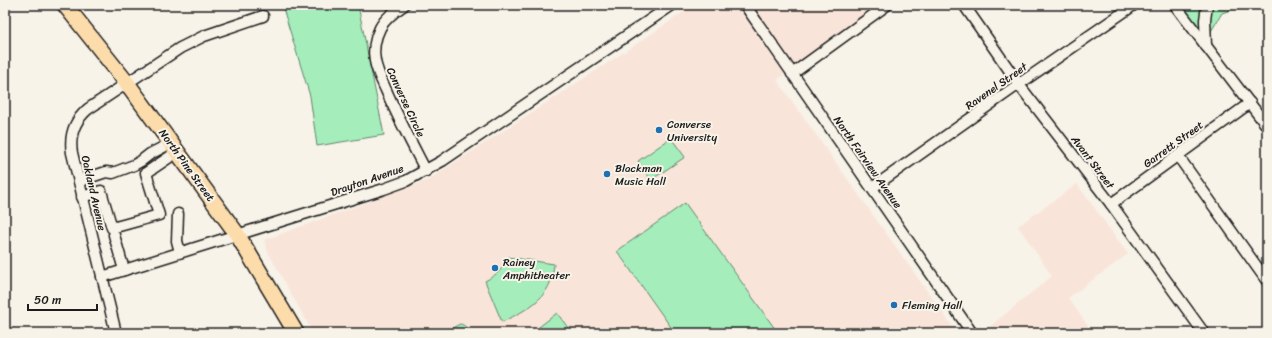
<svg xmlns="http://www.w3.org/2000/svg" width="1272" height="338" viewBox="0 0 1272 338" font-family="Sriracha,sans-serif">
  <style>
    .built { fill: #f9e4da }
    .green { fill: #a5eebb; stroke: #60856c }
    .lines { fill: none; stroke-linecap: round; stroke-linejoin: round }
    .minor-casing { stroke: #1c1c1c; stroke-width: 13 }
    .highway-casing { stroke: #1c1c1c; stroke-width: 18 }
    .minor { stroke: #f7f3e8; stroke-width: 10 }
    .highway { stroke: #fddcac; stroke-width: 15 }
    .poi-dot { fill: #1f6fb2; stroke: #f7f3e8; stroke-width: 1.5 }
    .labels { text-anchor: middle; stroke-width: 4; stroke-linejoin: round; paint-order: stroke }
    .street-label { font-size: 11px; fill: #1c1c1c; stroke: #f7f3e8 }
    .poi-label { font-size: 11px; fill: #1c1c1c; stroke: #f7f3e8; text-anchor: start }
  </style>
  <rect width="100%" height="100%" fill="#f7f3e8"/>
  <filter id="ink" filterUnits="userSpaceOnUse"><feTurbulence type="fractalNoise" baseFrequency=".025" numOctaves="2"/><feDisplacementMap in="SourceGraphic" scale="8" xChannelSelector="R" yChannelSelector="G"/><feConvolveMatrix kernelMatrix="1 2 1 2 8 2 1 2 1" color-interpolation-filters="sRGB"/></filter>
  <g filter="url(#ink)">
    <g class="built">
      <path d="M694 5H879L777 80 957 333H313L268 252 264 240 428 180 632 47Z"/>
      <path d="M1077 184 1128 254 1068 298 1093 333H982L1052 276 1018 226Z"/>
    </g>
    <g class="green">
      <path d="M282 5H358L384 135 317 146 310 96Z"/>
      <path d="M1181 5H1245L1222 13 1207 38Z"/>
      <path d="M671 138 685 157 651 180 638 161Z"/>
      <path d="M685 203 778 333H675L617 251Z"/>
      <path d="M508 257 554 264C553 270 553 277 550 283 542 303 520 313 502 322L485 281C498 274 502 270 508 257Z"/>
      <path d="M557 313 572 333H543L539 327Z"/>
      <path d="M460 324C465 325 468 328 467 333H450L454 327Z"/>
    </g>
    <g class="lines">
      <defs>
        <g id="minor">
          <path d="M404 5C395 11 385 18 380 28 375 38 373 50 375 61 377 72 382 81 386 90 398 118 412 144 426 171"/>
          <path d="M745 5 972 333"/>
          <path d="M964 5 1023 90 1111 204 1204 333"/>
          <path d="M1175 5 1267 126"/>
          <path d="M1206 46 1205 20 1207 5"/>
          <path d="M792 74 887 5"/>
          <path d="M1178 156 1267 281"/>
          <path d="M79 181 106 172 113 173 134 165 141 161 150 154 171 143"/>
          <path d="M872 188 1012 89 1134 5"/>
          <path d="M82 197 101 191 112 228 159 215 146 173 177 152"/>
          <path d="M1111 204 1250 103"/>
          <path d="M178 214 177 241 180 252"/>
          <path d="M114 235 124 270"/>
          <path d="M102 277 384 189 406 181 442 161 672 5"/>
          <path d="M116 333 72 153C69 135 74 121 88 109L180 48 204 36 263 16"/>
        </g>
        <path id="highway" d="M65 5 127 83 237 234 296 333"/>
      </defs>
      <use href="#minor" class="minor-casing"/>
      <use href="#highway" class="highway-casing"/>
      <use href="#minor" class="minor"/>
      <use href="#highway" class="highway"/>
    </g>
  </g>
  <g class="poi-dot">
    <circle cx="659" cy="130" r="4"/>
    <circle cx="607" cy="174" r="4"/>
    <circle cx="495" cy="268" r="4"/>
    <circle cx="894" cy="305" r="4"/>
  </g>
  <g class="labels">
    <g class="street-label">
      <text transform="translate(996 86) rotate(-35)" y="4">Ravenel Street</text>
      <text transform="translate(406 102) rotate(65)" y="4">Converse Circle</text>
      <text transform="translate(1173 144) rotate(-36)" y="4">Garrett Street</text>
      <text transform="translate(868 162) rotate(55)" y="4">North Fairview Avenue</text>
      <text transform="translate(1093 162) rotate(53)" y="4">Avant Street</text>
      <text transform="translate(187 165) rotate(54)" y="4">North Pine Street</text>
      <text transform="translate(367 180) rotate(-19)" y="4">Drayton Avenue</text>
      <text transform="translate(94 193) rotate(77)" y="4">Oakland Avenue</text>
    </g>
    <g class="poi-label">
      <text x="667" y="128">Converse<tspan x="667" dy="13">University</tspan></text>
      <text x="615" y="172">Blackman<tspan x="615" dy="13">Music Hall</tspan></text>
      <text x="503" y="266">Rainey<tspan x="503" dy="13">Amphitheater</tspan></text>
      <text x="902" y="309">Fleming Hall</text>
    </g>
  </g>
  <rect width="1272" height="338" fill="none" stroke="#f7f3e8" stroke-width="20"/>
  <rect x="10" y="10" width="1252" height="318" fill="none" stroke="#1c1c1c" stroke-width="1.5" filter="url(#ink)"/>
  <path d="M28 304v6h69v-6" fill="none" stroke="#1c1c1c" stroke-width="2"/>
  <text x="34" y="304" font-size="12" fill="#1c1c1c" stroke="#f7f3e8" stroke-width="3" paint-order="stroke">50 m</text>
</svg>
